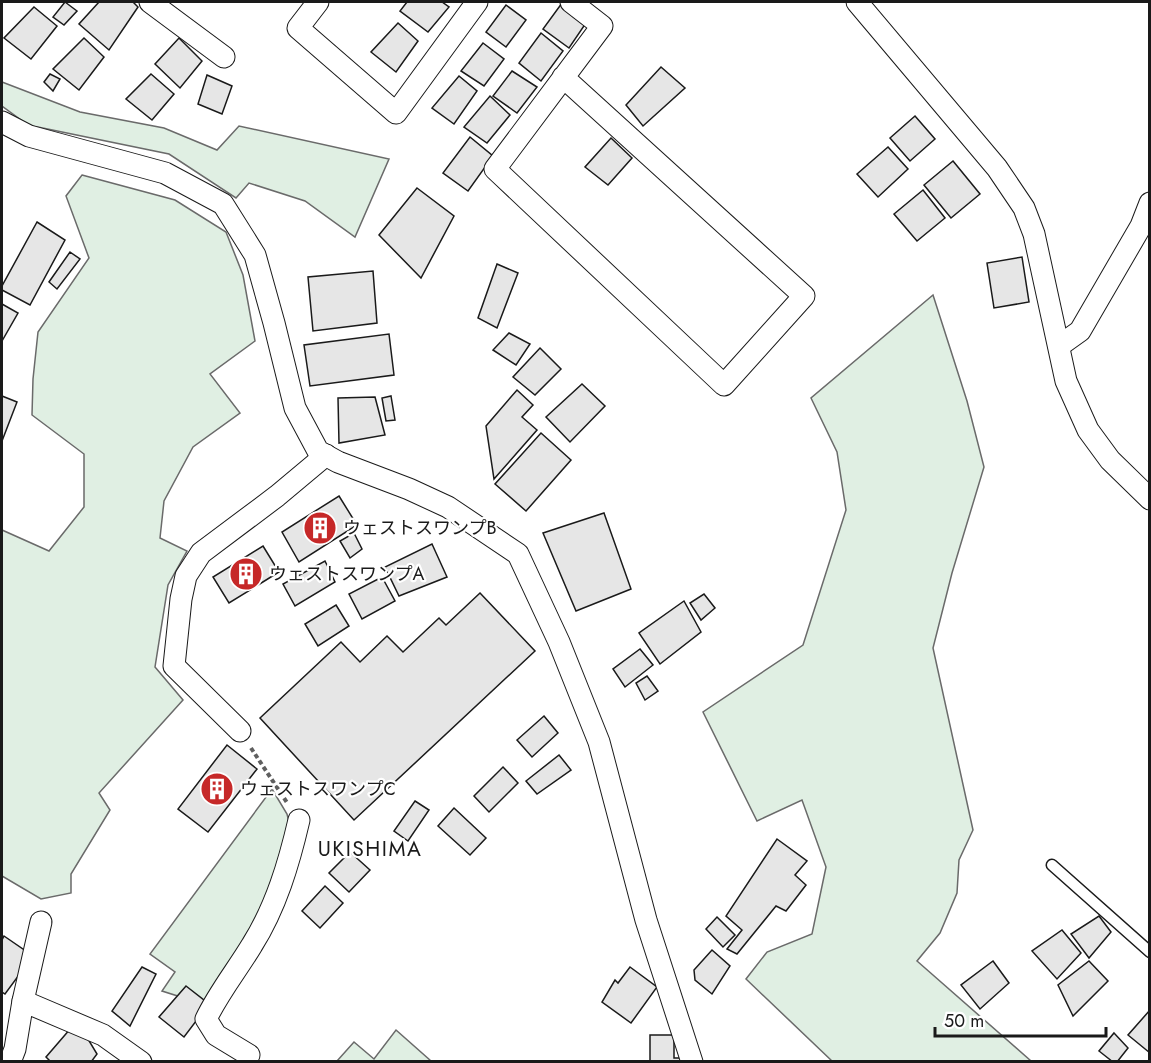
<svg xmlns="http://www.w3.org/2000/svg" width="1151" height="1063" viewBox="0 0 1151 1063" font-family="Jost,'Noto Sans JP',sans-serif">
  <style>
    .green { fill: #e0efe3; stroke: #6a6a6a; stroke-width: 1.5 }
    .building { fill: #e6e6e6; stroke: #1a1a1a; stroke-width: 1.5 }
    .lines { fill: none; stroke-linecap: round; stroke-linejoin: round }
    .lane-casing { stroke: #1a1a1a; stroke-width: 13 }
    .street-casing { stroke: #1a1a1a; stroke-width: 23 }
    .path { stroke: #5f5f5f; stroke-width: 4; stroke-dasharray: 4.5 3; stroke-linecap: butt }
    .lane { stroke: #fff; stroke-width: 10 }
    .street { stroke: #fff; stroke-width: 21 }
    .labels { text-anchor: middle; stroke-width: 4.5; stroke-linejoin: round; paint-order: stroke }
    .poi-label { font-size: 18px; fill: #1a1a1a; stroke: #fff; text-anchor: start }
    .quarter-label { font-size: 21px; letter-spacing: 1.5px; fill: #1a1a1a; stroke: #fff }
  </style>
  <rect width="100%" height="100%" fill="#fff"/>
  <g class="green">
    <path d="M2 82 80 112 164 128 217 150 239 126 389 159 355 237 305 201 249 183 236 198 169 154 28 125 2 106Z"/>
    <path d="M82 175 175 200 226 232 243 275 255 341 210 374 240 413 193 447 164 501 160 538 187 551 168 585 155 667 183 700 99 793 110 810 71 874V893L41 899 2 876V530L49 551 84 507V454L32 415 33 379 38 332 89 258 66 196Z"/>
    <path d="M933 295 967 401 984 467 952 573 933 648 973 830 959 860 957 893 940 933 917 961 1031 1061H832L746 979 767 952 812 934 826 867 802 800 757 821 703 712 803 645 846 510 837 452 811 398Z"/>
    <path d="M272 789 287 814 291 830 265 906 203 1004 162 991 175 972 150 954Z"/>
    <path d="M396 1030 431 1061H337L354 1042 374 1059Z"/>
  </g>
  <g class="building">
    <path d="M65 2 77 11 64 25 53 17Z"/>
    <path d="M99 2H133L138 7 109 50 79 24Z"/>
    <path d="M407 2H442L449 7 428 32 400 11Z"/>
    <path d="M562 3 588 20 569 48 543 29Z"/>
    <path d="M506 5 526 20 506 47 486 32Z"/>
    <path d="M34 7 57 26 31 59 4 38Z"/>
    <path d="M398 23 418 41 396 72 371 52Z"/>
    <path d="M541 33 563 51 541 81 519 63Z"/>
    <path d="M84 38 104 57 79 90 53 69Z"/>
    <path d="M179 38 202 61 180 88 155 64Z"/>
    <path d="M483 43 504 59 484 86 461 71Z"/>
    <path d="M661 67 685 88 643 126 626 105Z"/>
    <path d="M512 71 537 87 517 113 493 96Z"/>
    <path d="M50 74 60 79 53 91 44 82Z"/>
    <path d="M151 74 174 94 152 120 126 99Z"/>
    <path d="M207 75 232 86 222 114 198 104Z"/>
    <path d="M459 76 477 91 454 124 432 108Z"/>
    <path d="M490 96 510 115 487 143 464 127Z"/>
    <path d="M915 116 935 139 910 161 890 138Z"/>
    <path d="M470 137 493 156 468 191 443 173Z"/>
    <path d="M611 138 632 158 608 185 585 167Z"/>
    <path d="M888 147 908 169 878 197 857 174Z"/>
    <path d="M953 161 980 194 951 218 924 185Z"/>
    <path d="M417 188 454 216 421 278 379 235Z"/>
    <path d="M923 190 945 218 917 241 894 214Z"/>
    <path d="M37 222 65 240 30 305 2 290V286Z"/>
    <path d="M70 252 80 259 57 289 49 282Z"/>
    <path d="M1022 257 1029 302 994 308 987 263Z"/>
    <path d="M497 264 518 273 497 328 478 318Z"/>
    <path d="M373 271 377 323 313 331 308 277Z"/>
    <path d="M2 304 18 313 2 341Z"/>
    <path d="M509 333 530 344 516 365 493 350Z"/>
    <path d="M389 334 394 375 310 386 304 345Z"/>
    <path d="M540 348 561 369 535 395 513 377Z"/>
    <path d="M582 384 605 406 570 442 546 417Z"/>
    <path d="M517 390 533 405 522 417 537 430 494 479 486 426Z"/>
    <path d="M2 396 17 402 2 441Z"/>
    <path d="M391 396 395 420 386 421 382 398Z"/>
    <path d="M375 397 385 435 339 443 338 398Z"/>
    <path d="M541 433 571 460 526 511 495 484Z"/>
    <path d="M339 496 357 525 299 562 282 532Z"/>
    <path d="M604 513 631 589 576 611 543 533Z"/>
    <path d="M354 533 362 549 350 558 340 541Z"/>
    <path d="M432 544 447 577 399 596 385 567Z"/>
    <path d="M263 546 279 572 229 603 213 577Z"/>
    <path d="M325 561 335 582 295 606 283 584Z"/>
    <path d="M382 577 395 601 362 619 349 594Z"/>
    <path d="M480 593 535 651 354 820 260 718 341 642 360 662 387 636 403 652 439 618 446 625Z"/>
    <path d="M704 594 715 608 701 620 690 603Z"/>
    <path d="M684 601 701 632 660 664 639 633Z"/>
    <path d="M336 605 349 626 318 646 305 624Z"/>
    <path d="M640 649 653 665 625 687 613 669Z"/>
    <path d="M647 676 658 691 645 700 636 683Z"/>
    <path d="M544 716 558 733 532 757 517 740Z"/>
    <path d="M227 745 257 769 208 832 178 809Z"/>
    <path d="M559 755 571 770 537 794 526 781Z"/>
    <path d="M503 767 518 783 489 812 474 796Z"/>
    <path d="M415 801 429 810 408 841 394 831Z"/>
    <path d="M454 808 486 838 470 855 438 826Z"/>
    <path d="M777 839 807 861 795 875 806 885 786 911 776 906 737 954 727 949 742 930 726 916Z"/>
    <path d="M350 852 370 870 349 892 329 873Z"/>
    <path d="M325 886 343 903 320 928 302 911Z"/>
    <path d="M1099 916 1111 932 1089 958 1071 934Z"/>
    <path d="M717 917 735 935 723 947 706 929Z"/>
    <path d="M1062 930 1081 953 1057 979 1032 951Z"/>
    <path d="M4 936 33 956 5 994 2 992V940Z"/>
    <path d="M712 950 730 966 712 994 695 980 694 970Z"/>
    <path d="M993 961 1009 983 980 1009 961 985Z"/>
    <path d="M1089 961 1108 981 1073 1016 1058 985Z"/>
    <path d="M142 967 156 974 130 1026 112 1011Z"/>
    <path d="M630 967 657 987 631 1023 602 1002 615 980 618 983Z"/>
    <path d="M186 986 209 1004 184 1037 159 1017Z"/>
    <path d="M1150 1010V1053L1128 1035Z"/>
    <path d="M71 1028 88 1039 97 1054 91 1062H51L46 1057Z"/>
    <path d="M1114 1033 1128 1048 1117 1062H1113L1099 1051Z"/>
    <path d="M650 1035H674V1058H681V1062H650Z"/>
  </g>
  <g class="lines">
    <defs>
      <path id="lane" d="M1052 865 1150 952"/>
      <g id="street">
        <path d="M150 2 224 57"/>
        <path d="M318 2 298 28 396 113 477 2"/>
        <path d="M857 2 997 168 1024 208 1034 234 1066 381 1088 430 1110 460 1150 499"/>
        <path d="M563 77 804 296 724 385 495 169 602 26 571 2"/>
        <path d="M2 122 29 136 165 173 223 204 255 255 274 323 295 408 318 451 338 462 409 489 448 507 518 554 559 642 599 742 646 920 692 1062"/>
        <path d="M1059 346 1080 331 1141 226 1150 203"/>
        <path d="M240 731 174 666 181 599 186 576 201 553 277 496 326 455"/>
        <path d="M23 1001 41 922"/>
        <path d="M249 1055 216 1035 206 1019C219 992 237 970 252 945 276 907 289 863 299 820"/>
        <path d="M10 1062 15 1049 23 1001 103 1035 141 1062"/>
      </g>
    </defs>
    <use href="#lane" class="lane-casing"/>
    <use href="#street" class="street-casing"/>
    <path class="path" d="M251 748 288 804"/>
    <use href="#lane" class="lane"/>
    <use href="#street" class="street"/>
  </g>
  <defs>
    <symbol id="building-disc" viewBox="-11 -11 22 22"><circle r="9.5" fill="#c62828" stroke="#fff"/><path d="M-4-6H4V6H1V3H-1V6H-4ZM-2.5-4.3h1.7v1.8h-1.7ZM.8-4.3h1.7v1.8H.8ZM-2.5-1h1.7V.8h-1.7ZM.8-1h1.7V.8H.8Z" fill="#fff"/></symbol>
  </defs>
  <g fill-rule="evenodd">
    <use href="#building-disc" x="301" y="509" width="38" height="38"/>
    <use href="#building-disc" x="227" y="555" width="38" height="38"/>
    <use href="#building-disc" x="198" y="770" width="38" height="38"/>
  </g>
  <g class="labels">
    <g class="poi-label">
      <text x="343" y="534">ウェストスワンプB</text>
      <text x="269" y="580">ウェストスワンプA</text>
      <text x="240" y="795">ウェストスワンプC</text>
    </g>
    <g class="quarter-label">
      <text x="370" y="856">UKISHIMA</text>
    </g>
  </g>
  <rect width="1151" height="1063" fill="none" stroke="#1a1a1a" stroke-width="6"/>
  <path d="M935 1027v9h171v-9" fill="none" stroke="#1a1a1a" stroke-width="3"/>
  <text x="944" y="1027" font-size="18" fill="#1a1a1a" stroke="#ffffff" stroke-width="4.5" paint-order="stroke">50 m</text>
</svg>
